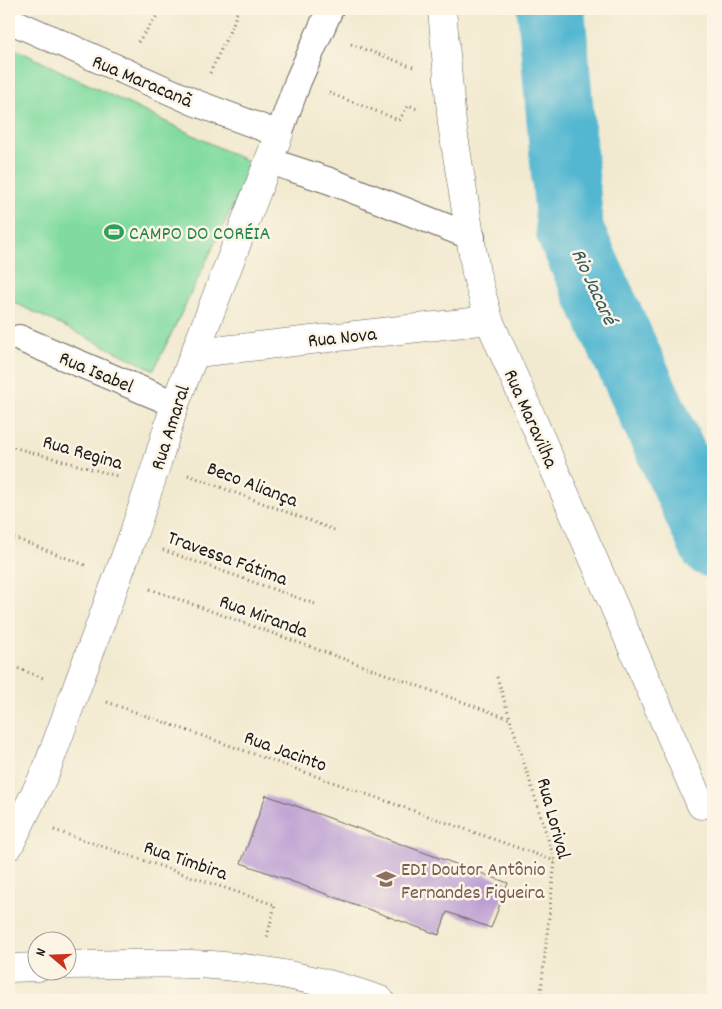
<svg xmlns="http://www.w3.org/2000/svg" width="722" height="1009" viewBox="0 0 722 1009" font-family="Dekko,sans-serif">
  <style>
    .green { fill: #81dba0; stroke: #4e7c5e }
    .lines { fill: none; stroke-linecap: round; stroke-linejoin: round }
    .river { stroke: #52b7d1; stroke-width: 68 }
    .building { fill: #bb9ed3 }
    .pedestrian-casing { stroke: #67645b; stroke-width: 28 }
    .minor-casing { stroke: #67645b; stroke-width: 29 }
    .tertiary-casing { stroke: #67645b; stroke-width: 29 }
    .path { stroke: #67645b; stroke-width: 3; stroke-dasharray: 1 4; stroke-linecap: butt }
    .pedestrian { stroke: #fff; stroke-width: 26 }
    .minor { stroke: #fff; stroke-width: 28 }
    .tertiary { stroke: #fff; stroke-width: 28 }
    .labels { text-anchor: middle; stroke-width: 5; stroke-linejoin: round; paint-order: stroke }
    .street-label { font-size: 20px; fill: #1c1c1c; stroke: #fcf5e5 }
    .leisure-label { font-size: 20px; fill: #27864d; stroke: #fcf5e5; text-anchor: start }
    .education-label { font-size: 20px; fill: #785e54; stroke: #fcf5e5; text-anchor: start }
    .water-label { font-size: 21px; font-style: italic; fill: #325a64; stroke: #fcf5e5 }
  </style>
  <rect width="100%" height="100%" fill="#fcf5e5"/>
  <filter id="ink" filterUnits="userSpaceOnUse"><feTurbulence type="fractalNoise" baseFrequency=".02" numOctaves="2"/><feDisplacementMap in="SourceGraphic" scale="10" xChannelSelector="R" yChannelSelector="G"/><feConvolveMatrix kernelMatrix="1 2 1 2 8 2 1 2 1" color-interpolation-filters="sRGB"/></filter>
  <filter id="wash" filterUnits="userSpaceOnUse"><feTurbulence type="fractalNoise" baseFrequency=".0096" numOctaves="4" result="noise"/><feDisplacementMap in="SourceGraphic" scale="20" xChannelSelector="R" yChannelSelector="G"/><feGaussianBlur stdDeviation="1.12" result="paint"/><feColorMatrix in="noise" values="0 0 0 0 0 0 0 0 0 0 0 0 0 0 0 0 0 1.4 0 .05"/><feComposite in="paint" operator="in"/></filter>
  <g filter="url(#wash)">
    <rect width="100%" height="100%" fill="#f2ead0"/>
    <path class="green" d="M9 46 253 164 154 370 9 300Z"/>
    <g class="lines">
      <path class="river" d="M551 9 570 232 713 544"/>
    </g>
    <g id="blocks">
      <path class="building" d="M266 795 508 883 491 928 447 912 439 935 241 863Z"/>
    </g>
  </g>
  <g filter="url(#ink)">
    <use href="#blocks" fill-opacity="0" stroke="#67645b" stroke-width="1"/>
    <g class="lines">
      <defs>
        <g id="pedestrian">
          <path d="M9 20 196 103 279 134 298 81 330 9"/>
          <path d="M269 161 330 181 472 237"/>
          <path d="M19 338 175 404"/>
        </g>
        <g id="minor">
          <path d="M442 9 452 124 476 273 489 320 701 805"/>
          <path d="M196 353 489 320"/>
          <path d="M9 846 46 771 132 538 157 463 175 404 279 134"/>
        </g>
        <g id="tertiary">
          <path d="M68 965C115 965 164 961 212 965 269 969 327 981 380 1000"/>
          <path d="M9 968 38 967"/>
        </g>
      </defs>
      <use href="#pedestrian" class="pedestrian-casing"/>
      <use href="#minor" class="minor-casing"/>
      <use href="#tertiary" class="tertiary-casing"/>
      <g class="path">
        <path d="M138 42 162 9"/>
        <path d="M351 44 413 67"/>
        <path d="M210 73 233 24 238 9"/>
        <path d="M329 93 399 120 409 105 417 109"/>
        <path d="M9 446 117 476"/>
        <path d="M188 475 337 531"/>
        <path d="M9 536 85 565"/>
        <path d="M163 550 315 604"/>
        <path d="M150 589 510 719"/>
        <path d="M9 665 46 679"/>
        <path d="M497 677 555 861 540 1000"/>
        <path d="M107 702 555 861"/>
        <path d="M9 756 15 759"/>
        <path d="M54 830 275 905 267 937"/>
      </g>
      <use href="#pedestrian" class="pedestrian"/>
      <use href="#minor" class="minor"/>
      <use href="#tertiary" class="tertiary"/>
    </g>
  </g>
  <defs>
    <symbol id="stadium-bare" viewBox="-9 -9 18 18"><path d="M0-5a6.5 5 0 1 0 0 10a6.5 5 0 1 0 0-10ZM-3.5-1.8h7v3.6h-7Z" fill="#2e9e5b" stroke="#fcf5e5" stroke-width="2.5" paint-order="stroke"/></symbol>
    <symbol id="school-bare" viewBox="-9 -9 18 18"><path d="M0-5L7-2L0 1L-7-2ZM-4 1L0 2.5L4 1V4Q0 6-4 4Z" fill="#8d6e63" stroke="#fcf5e5" stroke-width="2.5" paint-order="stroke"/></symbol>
  </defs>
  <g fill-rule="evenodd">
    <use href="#stadium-bare" x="100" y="218" width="28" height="28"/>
    <use href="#school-bare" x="372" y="865" width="28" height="28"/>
  </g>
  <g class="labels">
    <g class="street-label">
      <text transform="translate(143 80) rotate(23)" y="7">Rua Maracanã</text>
      <text transform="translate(342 336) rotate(-6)" y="7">Rua Nova</text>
      <text transform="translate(97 371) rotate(23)" y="7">Rua Isabel</text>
      <text transform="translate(532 418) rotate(66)" y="7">Rua Maravilha</text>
      <text transform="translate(169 427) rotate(-72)" y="7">Rua Amaral</text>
      <text transform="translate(83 451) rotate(16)" y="7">Rua Regina</text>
      <text transform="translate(253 483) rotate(21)" y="7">Beco Aliança</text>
      <text transform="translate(228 557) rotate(20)" y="7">Travessa Fátima</text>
      <text transform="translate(264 615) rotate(20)" y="7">Rua Miranda</text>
      <text transform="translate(286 750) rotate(20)" y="7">Rua Jacinto</text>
      <text transform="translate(555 818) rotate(75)" y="7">Rua Lorival</text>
      <text transform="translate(186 859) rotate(19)" y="7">Rua Timbira</text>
    </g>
    <g class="leisure-label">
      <text x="129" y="239">CAMPO DO CORÉIA</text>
    </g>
    <g class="education-label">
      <text x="401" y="875">EDI Doutor Antônio<tspan x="401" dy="23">Fernandes Figueira</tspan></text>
    </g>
    <g class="water-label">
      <text transform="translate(595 286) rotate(65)" y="7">Rio Jacaré</text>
    </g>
  </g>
  <rect width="722" height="1009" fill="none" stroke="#fcf5e5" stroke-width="30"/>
  <g transform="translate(52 956) rotate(289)"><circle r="24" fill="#fcf5e5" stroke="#a29e95"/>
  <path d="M0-4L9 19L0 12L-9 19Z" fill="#c8321e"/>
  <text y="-8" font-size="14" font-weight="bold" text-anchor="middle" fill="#1c1c1c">N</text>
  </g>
</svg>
